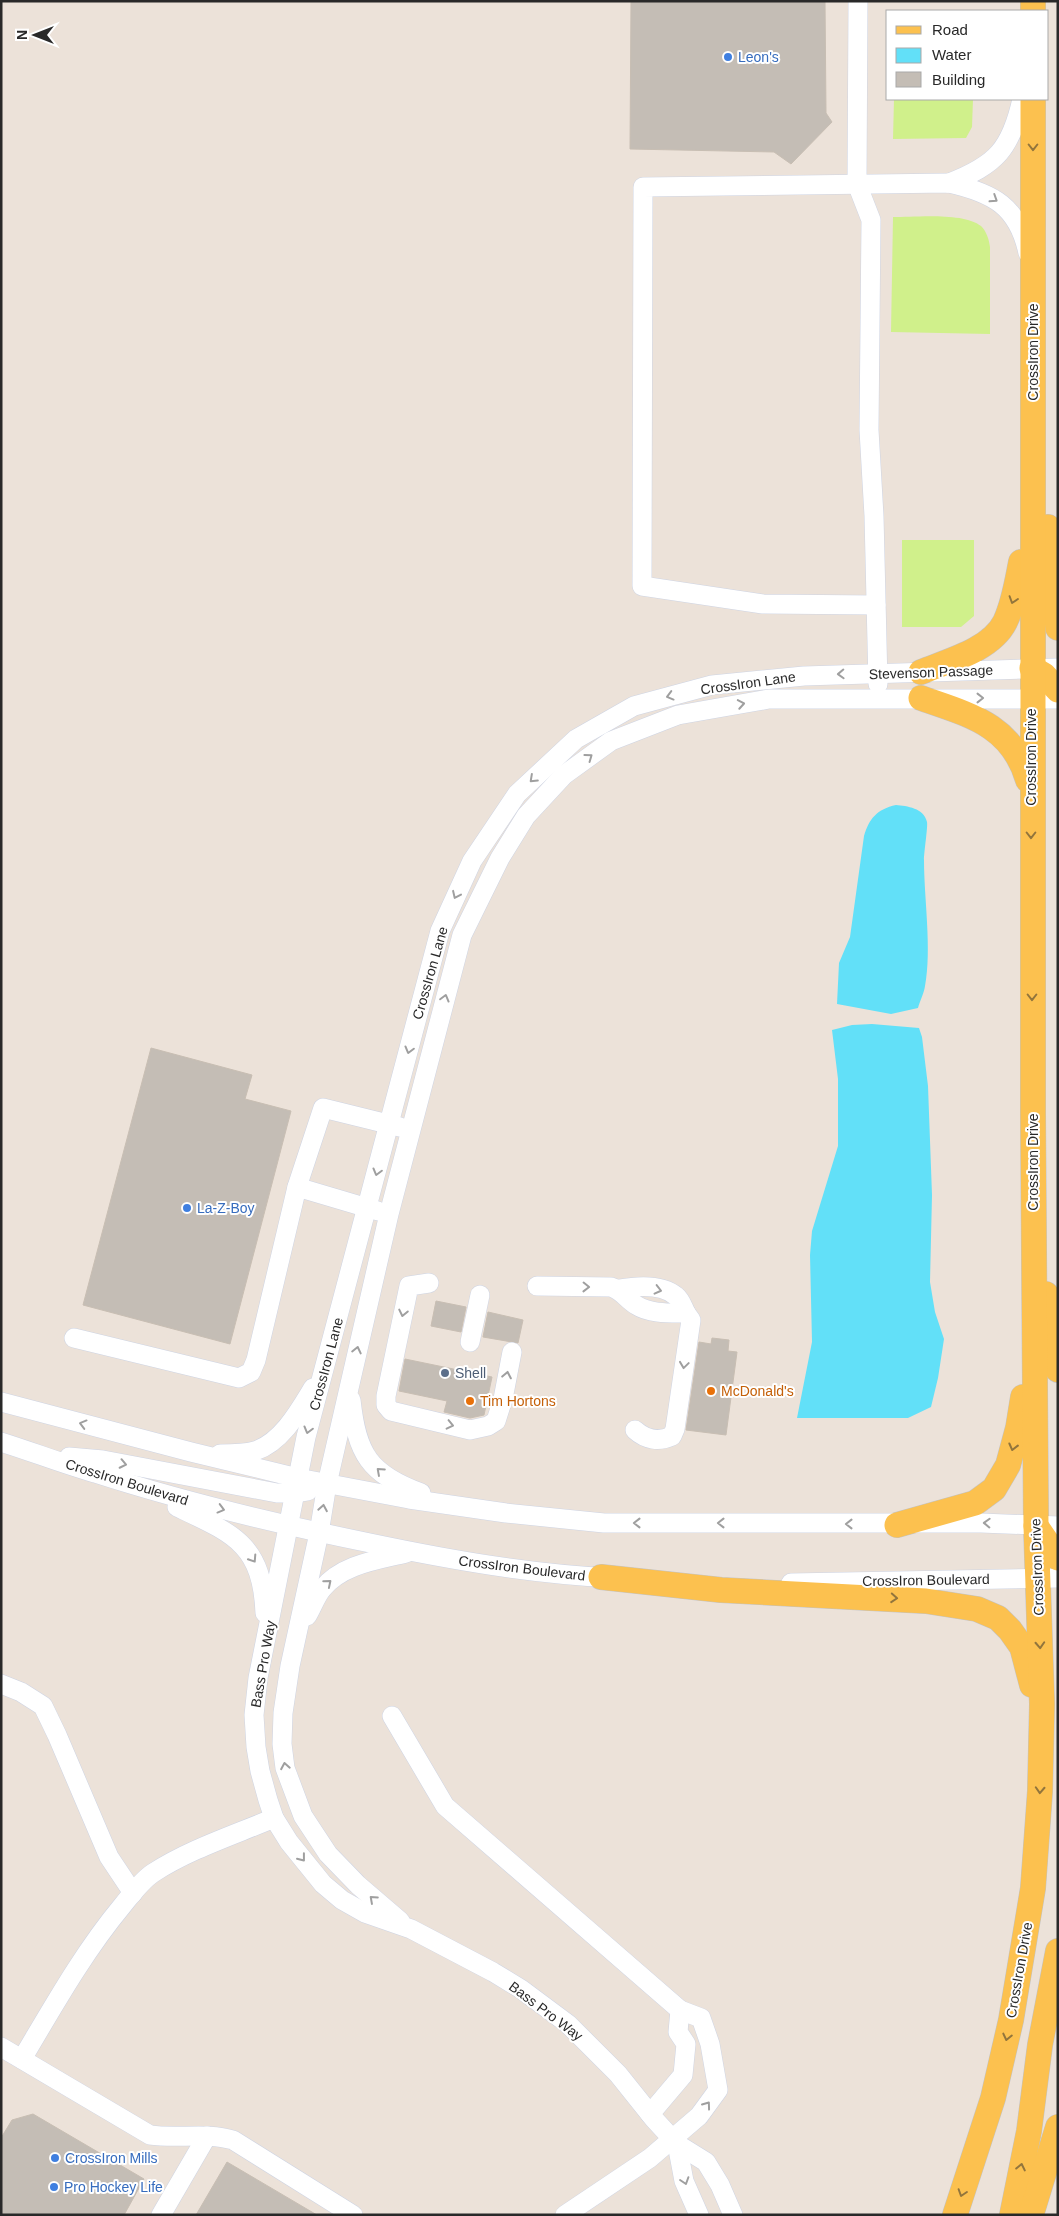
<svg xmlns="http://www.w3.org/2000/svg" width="1059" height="2216" viewBox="0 0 1059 2216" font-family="Arial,sans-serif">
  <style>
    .pitch { fill: #d0f08b }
    .water { fill: #62e0f8 }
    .building { fill: #c4bdb5; stroke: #c8beb3 }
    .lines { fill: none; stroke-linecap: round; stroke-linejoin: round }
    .minor-casing { stroke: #ced4e3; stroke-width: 20 }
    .major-casing { stroke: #c3c3c3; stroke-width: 26 }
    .minor { stroke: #fff; stroke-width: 19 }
    .major { stroke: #fcc14f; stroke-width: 25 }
    .oneway { stroke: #92753c }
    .oneway2 { stroke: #9f9f9f }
    .shop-dot { fill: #3f7fe0; stroke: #fff; stroke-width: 2 }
    .service-dot { fill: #5c6f8a; stroke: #fff; stroke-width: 2 }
    .food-dot { fill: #e8710a; stroke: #fff; stroke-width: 2 }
    .labels { text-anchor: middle; stroke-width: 4; stroke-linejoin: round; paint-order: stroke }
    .shop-label { font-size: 14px; fill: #366cbe; stroke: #fff; text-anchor: start }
    .street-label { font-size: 14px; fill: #292929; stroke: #fff }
    .service-label { font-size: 14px; fill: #4e5e75; stroke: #fff; text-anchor: start }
    .food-label { font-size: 14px; fill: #c56008; stroke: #fff; text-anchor: start }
  </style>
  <rect width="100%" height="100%" fill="#ece2d9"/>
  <g class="pitch">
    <path d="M894 99H973L972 127 966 138 893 139Z"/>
    <path d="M893 217C915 217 964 212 981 226 987 232 989 240 990 247V334L891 332Z"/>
    <path d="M902 540H974V616L961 627H902Z"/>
  </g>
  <g class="water">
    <path d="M896 805C907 806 924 808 927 822 928 827 924 852 924 860 924 899 932 949 925 986 924 993 920 1001 918 1008L891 1014 837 1004 839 963 850 937 864 836C869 819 877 809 896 805Z"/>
    <path d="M872 1024 919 1028 922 1037 928 1086 932 1195 930 1282 935 1312 944 1339 938 1378 931 1407 908 1418H797L812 1342 810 1255 812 1231 838 1146V1079L832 1030 852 1025Z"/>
  </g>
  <g class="building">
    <path d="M631 1H825L826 113 832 122 791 164 774 152 630 149Z"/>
    <path d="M151 1048 252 1075 245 1099 291 1111 230 1344 83 1305Z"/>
    <path d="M436 1301 466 1307 461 1332 431 1326Z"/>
    <path d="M488 1312 523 1320 518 1343 483 1337Z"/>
    <path d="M712 1338 729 1340 728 1351 737 1352 726 1435 686 1430 699 1342 711 1344Z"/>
    <path d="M405 1359 492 1377 484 1415 470 1418 444 1412 447 1401 399 1391Z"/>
    <path d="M33 2114 144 2179 124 2215H1V2138L12 2120Z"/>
    <path d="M227 2162 317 2215H196Z"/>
  </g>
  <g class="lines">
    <defs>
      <g id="minor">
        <path d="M858 1 857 184 871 220 869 430 874 516 878 684"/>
        <path d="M949 183C996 165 1011 149 1022 99"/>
        <path d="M876 605 763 604 642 586 643 187 949 183C993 193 1018 206 1028 253"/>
        <path d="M297 1187 378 1211"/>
        <path d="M429 1283 409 1286 386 1396V1405L391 1411 470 1430 488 1426 496 1421 503 1399 512 1352"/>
        <path d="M537 1286 611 1287C622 1290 626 1299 636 1305 650 1314 669 1313 686 1313L691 1320 675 1429 672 1436C659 1442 646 1440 635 1430"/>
        <path d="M619 1289C636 1286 662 1284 676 1296 681 1300 683 1307 686 1313"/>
        <path d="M74 1338 239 1378 251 1372 256 1360 297 1187 323 1108 400 1127"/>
        <path d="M470 1342 480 1295"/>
        <path d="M351 1400C357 1454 369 1474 421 1493"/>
        <path d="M1 1402 191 1452 298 1478 409 1499 506 1513 604 1523H981L1058 1526"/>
        <path d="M1 1442C33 1452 63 1464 95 1473 185 1502 277 1524 370 1543 451 1560 531 1574 613 1578"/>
        <path d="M220 1454C231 1454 244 1454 255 1451 282 1442 299 1411 313 1388"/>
        <path d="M69 1457 103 1460 277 1493H296L308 1491"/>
        <path d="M177 1507C234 1534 262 1544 265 1613"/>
        <path d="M791 1583 1058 1578"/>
        <path d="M307 1616C312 1608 316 1596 322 1589 342 1564 378 1560 406 1553"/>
        <path d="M1 1684 21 1692 43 1706 57 1735 109 1857 133 1893"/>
        <path d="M392 1716 445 1806 680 2010"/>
        <path d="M400 1921 358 1885 328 1854 303 1816 285 1768 282 1744 283 1713 290 1666 319 1533 327 1484 389 1214 462 935 500 858 526 816 564 775 611 741 678 715 769 699H1058"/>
        <path d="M1 2047 150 2135C178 2139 206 2132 233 2140L353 2215"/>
        <path d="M22 2059C53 2007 83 1953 122 1906 131 1895 141 1881 153 1873 190 1849 234 1835 274 1818"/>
        <path d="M677 2144 684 2181 699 2215"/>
        <path d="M161 2215 207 2136"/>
        <path d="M565 2215 650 2158 699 2116 718 2090 710 2044 701 2018 680 2010 678 2032 686 2044 683 2075 650 2114"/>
        <path d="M733 2215 720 2185 706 2162 677 2144 654 2119 618 2074 568 2024 521 1989 493 1972 411 1929 365 1913 342 1900 323 1884 289 1842 274 1818 268 1800 260 1771 256 1747 254 1715 258 1678 306 1437 440 931 472 861 517 794 576 739 634 706 712 685 804 676 1058 668"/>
      </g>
      <g id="major">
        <path d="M1033 1V11"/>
        <path d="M1048 527 1049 551 1058 628"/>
        <path d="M1032 668 1044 675 1058 690"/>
        <path d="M921 672C948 661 991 650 1005 622 1014 603 1017 582 1021 562"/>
        <path d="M921 698C970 715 1012 725 1028 780"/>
        <path d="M1046 1294 1058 1370"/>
        <path d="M897 1525 975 1503 994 1489 1008 1465 1018 1428 1023 1397"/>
        <path d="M1036 1526 1058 1558"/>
        <path d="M601 1577 721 1590 926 1601 977 1609 998 1618 1010 1630 1022 1647 1032 1685"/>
        <path d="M955 2215 993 2098 1011 2020 1033 1888 1040 1791 1042 1704 1036 1526 1033 1113V99"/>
        <path d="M1012 2215 1029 2131 1040 2045 1058 1951"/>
        <path d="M1031 2215 1058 2127"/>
      </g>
    </defs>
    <use href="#minor" class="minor-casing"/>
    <use href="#major" class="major-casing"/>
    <use href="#minor" class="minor"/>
    <use href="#major" class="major"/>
  </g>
  <defs><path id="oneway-chevron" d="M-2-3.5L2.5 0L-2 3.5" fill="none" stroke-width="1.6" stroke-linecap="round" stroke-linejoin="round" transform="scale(1.25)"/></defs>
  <g class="oneway">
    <use href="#oneway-chevron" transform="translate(1033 147) rotate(90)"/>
    <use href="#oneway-chevron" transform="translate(1013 600) rotate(108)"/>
    <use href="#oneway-chevron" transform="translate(1031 835) rotate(90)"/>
    <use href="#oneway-chevron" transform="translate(1032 997) rotate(90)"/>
    <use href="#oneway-chevron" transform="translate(1013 1447) rotate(104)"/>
    <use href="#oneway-chevron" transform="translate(894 1598) rotate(4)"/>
    <use href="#oneway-chevron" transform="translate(1040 1645) rotate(87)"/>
    <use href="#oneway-chevron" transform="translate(1040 1790) rotate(93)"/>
    <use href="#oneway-chevron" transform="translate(1007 2037) rotate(103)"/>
    <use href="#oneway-chevron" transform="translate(1021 2167) rotate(-78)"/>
    <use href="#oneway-chevron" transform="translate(962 2193) rotate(108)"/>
  </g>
  <g class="oneway2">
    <use href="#oneway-chevron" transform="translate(994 199) rotate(33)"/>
    <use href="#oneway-chevron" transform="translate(841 674) rotate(178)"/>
    <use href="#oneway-chevron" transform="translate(670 696) rotate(165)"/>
    <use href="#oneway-chevron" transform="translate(980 698)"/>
    <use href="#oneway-chevron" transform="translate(741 704) rotate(-10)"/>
    <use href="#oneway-chevron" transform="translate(589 757) rotate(-36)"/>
    <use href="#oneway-chevron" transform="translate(533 779) rotate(137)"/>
    <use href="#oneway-chevron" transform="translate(456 895) rotate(115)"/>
    <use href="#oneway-chevron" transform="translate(445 998) rotate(-75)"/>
    <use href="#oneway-chevron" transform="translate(409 1050) rotate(105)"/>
    <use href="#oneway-chevron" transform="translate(377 1172) rotate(105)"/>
    <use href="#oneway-chevron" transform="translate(586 1287) rotate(1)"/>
    <use href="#oneway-chevron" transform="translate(658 1290) rotate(14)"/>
    <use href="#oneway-chevron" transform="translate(403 1313) rotate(102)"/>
    <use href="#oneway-chevron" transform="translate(357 1350) rotate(-77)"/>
    <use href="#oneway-chevron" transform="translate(684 1365) rotate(98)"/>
    <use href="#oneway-chevron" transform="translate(507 1375) rotate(-79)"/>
    <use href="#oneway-chevron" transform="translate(83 1424) rotate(-165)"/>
    <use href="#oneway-chevron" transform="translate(450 1425) rotate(13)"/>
    <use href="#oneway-chevron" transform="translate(308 1430) rotate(105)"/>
    <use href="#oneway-chevron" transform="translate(123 1464) rotate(12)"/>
    <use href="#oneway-chevron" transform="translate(380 1471) rotate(-138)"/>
    <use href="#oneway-chevron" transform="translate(323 1508) rotate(-80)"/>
    <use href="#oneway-chevron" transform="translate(221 1509) rotate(15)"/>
    <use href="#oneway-chevron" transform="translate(637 1523) rotate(180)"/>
    <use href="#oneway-chevron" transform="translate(721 1523) rotate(-180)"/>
    <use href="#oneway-chevron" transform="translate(987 1523) rotate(-178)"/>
    <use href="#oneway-chevron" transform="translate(849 1524) rotate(-180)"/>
    <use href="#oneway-chevron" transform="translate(253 1559) rotate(57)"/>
    <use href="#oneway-chevron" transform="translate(328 1583) rotate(-40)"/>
    <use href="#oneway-chevron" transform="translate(285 1766) rotate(-100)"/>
    <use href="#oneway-chevron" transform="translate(302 1858) rotate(52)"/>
    <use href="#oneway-chevron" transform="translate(373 1899) rotate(-138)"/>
    <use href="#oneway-chevron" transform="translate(707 2105) rotate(-54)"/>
    <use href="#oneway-chevron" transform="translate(685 2181) rotate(72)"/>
  </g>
  <g class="shop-dot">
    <circle cx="728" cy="57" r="5"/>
    <circle cx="187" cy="1208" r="5"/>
    <circle cx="55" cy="2158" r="5"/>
    <circle cx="54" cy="2187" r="5"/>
  </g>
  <circle class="service-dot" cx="445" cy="1373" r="5"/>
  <g class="food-dot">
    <circle cx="711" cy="1391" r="5"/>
    <circle cx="470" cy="1401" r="5"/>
  </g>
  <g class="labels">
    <g class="shop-label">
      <text x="738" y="62">Leon's</text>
      <text x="197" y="1213">La-Z-Boy</text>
      <text x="65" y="2163">CrossIron Mills</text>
      <text x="64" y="2192">Pro Hockey Life</text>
    </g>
    <g class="street-label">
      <text transform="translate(1033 352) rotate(-90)" y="5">CrossIron Drive</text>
      <text transform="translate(931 672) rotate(-2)" y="5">Stevenson Passage</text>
      <text transform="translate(748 683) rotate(-8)" y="5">CrossIron Lane</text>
      <text transform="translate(1031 757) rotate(-90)" y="5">CrossIron Drive</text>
      <text transform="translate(430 973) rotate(-74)" y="5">CrossIron Lane</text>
      <text transform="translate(1033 1162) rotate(-90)" y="5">CrossIron Drive</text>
      <text transform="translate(326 1364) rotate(-75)" y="5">CrossIron Lane</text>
      <text transform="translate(127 1482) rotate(17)" y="5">CrossIron Boulevard</text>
      <text transform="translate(1037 1567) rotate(-92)" y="5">CrossIron Drive</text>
      <text transform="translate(522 1568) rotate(7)" y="5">CrossIron Boulevard</text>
      <text transform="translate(926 1580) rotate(-1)" y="5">CrossIron Boulevard</text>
      <text transform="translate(263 1664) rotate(-80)" y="5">Bass Pro Way</text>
      <text transform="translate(1019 1970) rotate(-80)" y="5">CrossIron Drive</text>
      <text transform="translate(546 2011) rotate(37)" y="5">Bass Pro Way</text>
    </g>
    <g class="service-label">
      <text x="455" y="1378">Shell</text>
    </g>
    <g class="food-label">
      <text x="721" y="1396">McDonald's</text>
      <text x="480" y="1406">Tim Hortons</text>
    </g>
  </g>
  <rect width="1059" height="2216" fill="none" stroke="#292929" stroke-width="5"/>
  <rect x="886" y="10" width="162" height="90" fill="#ffffff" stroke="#a9a9a9"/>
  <rect x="896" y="26" width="25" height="8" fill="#fcc14f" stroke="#a9a9a9"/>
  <text x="932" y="35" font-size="15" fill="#292929">Road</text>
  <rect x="896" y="48" width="25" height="15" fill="#62e0f8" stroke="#a9a9a9"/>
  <text x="932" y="60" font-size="15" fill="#292929">Water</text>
  <rect x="896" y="72" width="25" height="15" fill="#c4bdb5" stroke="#a9a9a9"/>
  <text x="932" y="85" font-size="15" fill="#292929">Building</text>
  <g transform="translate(35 35) rotate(270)" stroke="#ffffff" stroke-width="4" paint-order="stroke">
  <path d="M0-4L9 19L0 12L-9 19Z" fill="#292929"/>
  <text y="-8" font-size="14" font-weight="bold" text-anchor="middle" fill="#292929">N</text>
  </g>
</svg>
